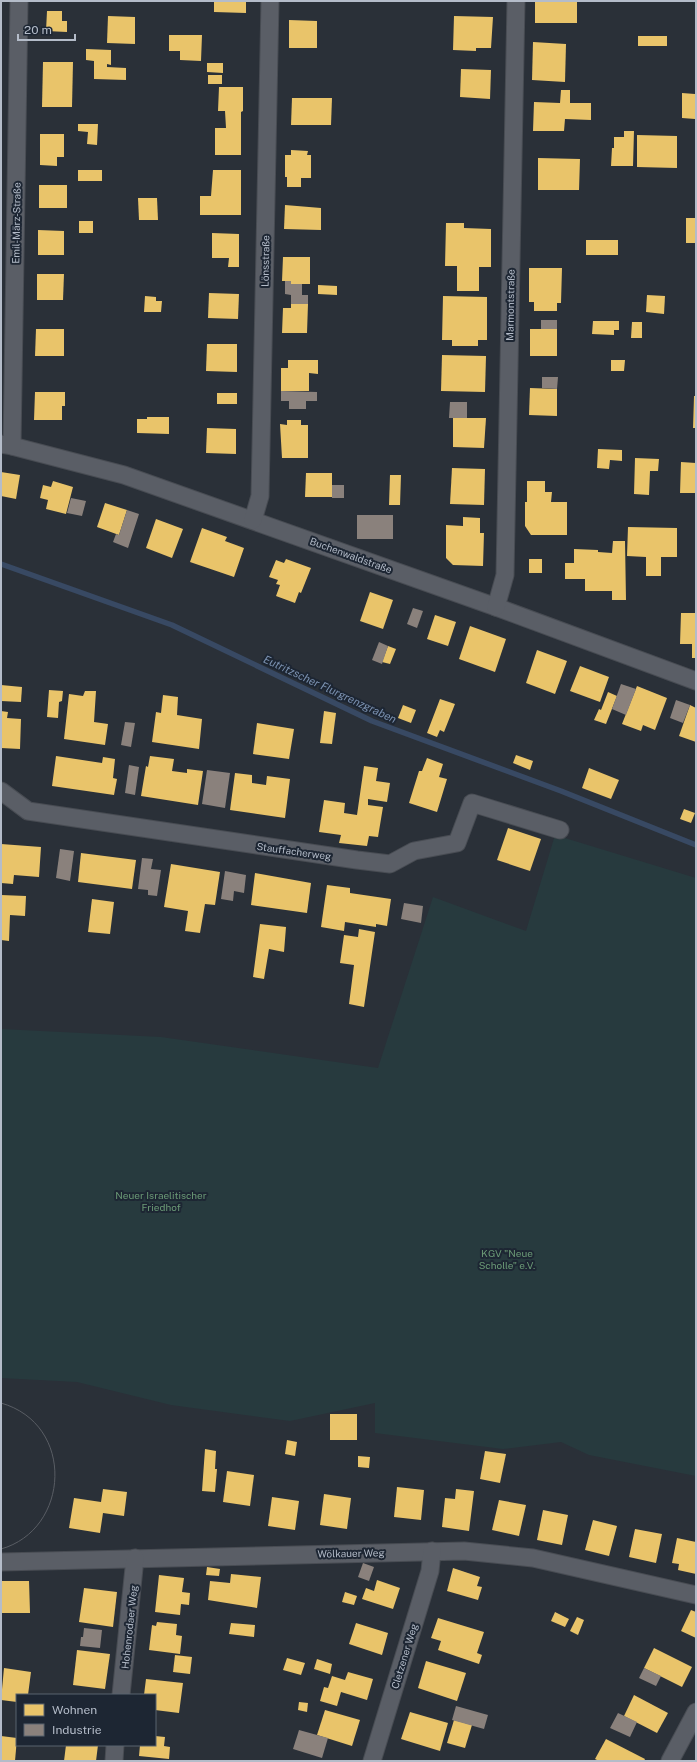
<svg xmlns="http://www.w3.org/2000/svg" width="697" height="1762" viewBox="0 0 697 1762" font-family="'Public Sans',sans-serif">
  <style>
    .green { fill: #273a3e }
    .homes { fill: #e9c46a }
    .industry { fill: #8a817c }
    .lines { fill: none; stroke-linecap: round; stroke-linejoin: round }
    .stream { stroke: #384963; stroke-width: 5.5 }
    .minor-casing { stroke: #484c53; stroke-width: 19 }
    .minor { stroke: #5a5e66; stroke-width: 17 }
    .tram { stroke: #595d64; stroke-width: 1 }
    .labels { text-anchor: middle; stroke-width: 4; stroke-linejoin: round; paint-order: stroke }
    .street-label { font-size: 10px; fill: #b4bcc9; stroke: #1d2633 }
    .park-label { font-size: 10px; fill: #6b9a76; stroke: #1d2633 }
    .water-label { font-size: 11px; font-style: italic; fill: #7c92b1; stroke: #1d2633 }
  </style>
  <rect width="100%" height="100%" fill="#2a3038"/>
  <path class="green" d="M555 835 696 878V1476L589 1455 561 1442 503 1449 375 1433V1403L290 1421 171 1405 77 1382 1 1378V1029L161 1037 378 1068 433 897 526 931Z"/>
  <g class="homes">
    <path d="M214 1H246V13L214 12Z"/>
    <rect x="535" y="1" width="42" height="22"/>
    <path d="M47 11H62V21H67V32L46 31Z"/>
    <path d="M108 16 135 17V44L107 43Z"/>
    <path d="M454 16 493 17 491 48H476V51L453 50Z"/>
    <path d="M289 20 317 21V48H289Z"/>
    <path d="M169 35H202L201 61 180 60V51H169Z"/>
    <rect x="638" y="36" width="29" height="10"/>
    <path d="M533 42 566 44 565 82 532 80Z"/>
    <path d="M86 49 111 50V65L107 64V67L126 68V80L94 79V61L86 60Z"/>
    <path d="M43 62H73L72 107H42Z"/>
    <path d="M207 63H223V73L207 72Z"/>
    <path d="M461 69 491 70 490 99 460 97Z"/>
    <rect x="208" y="75" width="14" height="9"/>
    <path d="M219 87H243V111L241 112V155H215V128H226L225 111H218Z"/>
    <path d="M561 90H570V103H591V120L565 119 564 131H533L534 102 560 103Z"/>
    <path d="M682 93 695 94V119L682 118Z"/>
    <path d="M292 98H332L331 125H291Z"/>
    <path d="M78 124H98L97 145 87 144 88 132 78 131Z"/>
    <path d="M624 131H634L633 166H611L612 148H614V137H624Z"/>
    <path d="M40 134H64V157H57V166L40 165Z"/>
    <path d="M637 135 677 136V168L637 167Z"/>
    <path d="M291 150 308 151 307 155H311V178H301V187H287V177H285V155H291Z"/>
    <path d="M538 158 580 159 579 190H538Z"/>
    <rect x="78" y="170" width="24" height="11"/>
    <path d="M213 170H241V215H200V196H211Z"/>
    <rect x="39" y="185" width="28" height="23"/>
    <path d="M138 198H157L158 220H139Z"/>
    <path d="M285 205 321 208V230L284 229Z"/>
    <rect x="686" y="218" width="10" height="25"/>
    <rect x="79" y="221" width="14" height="12"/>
    <path d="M446 223H464V228L491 229V267H479V291H457V266H445Z"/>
    <path d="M38 230 64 231V255H38Z"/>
    <path d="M212 233 239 234V267H228L229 258H212Z"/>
    <rect x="586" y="240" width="32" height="15"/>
    <path d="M283 257H310V284H291V281H282Z"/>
    <path d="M529 268H562L561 303H557V311H534V302H529Z"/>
    <path d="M37 274H64L63 300H37Z"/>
    <path d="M318 285 337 286V295L318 294Z"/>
    <path d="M209 293 239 294 238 319 208 318Z"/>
    <path d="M647 295 665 296 664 314 646 312Z"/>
    <path d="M145 296 156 297V301H162L161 312H144Z"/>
    <path d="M443 296 487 297V340H478V346H452V340H442Z"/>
    <path d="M291 304H308L307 333H282L283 308H291Z"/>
    <path d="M593 321H619V330H614V335L592 334Z"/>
    <path d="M632 322H642V338H631Z"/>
    <path d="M36 329H64V356H35Z"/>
    <rect x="530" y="329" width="27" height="27"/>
    <path d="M207 344H237V372L206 371Z"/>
    <path d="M442 355 486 356 485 392 441 391Z"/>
    <path d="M288 360H318V374L309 373V391H281V368H288Z"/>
    <path d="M611 360H625L624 371H611Z"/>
    <path d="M530 388 557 389V416L529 415Z"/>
    <path d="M35 392H65V406H62V420H34Z"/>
    <rect x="217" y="393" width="20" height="11"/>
    <path d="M694 396H696V428H693Z"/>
    <path d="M147 417H169V434L137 433V419H147Z"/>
    <path d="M453 418H486L484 448 453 447Z"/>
    <path d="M287 420H301V425H308V458H282L280 424 287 425Z"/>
    <path d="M207 428 236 429V454L206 453Z"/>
    <path d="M598 449 622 450V461L610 460 609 469 597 468Z"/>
    <path d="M635 458 659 459 658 471H650L649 495 634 494Z"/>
    <path d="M681 462 696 463V493H680Z"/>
    <path d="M452 468 485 469 484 505 450 504Z"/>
    <path d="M1 472 20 475 16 499 1 496Z"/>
    <path d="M306 473H332V497H305Z"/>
    <path d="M390 475H401L400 505H389Z"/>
    <path d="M53 481 73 487 66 514 46 509 48 500 40 498 43 485 51 487Z"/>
    <path d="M527 481H545V492H552L551 502H567V535H531L525 526V502H527Z"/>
    <path d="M105 503 127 510 119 535 97 527Z"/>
    <path d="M463 517 480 518V533H484L483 566 453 565 446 558V525L463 526Z"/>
    <path d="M156 519 183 529 172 558 146 548Z"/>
    <path d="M628 527 677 528V557H661V576H646V557L627 556Z"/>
    <path d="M202 528 227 537 225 541 244 548 234 577 190 562Z"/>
    <path d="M613 541H625L626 600H612V591H585V579H565V563H574V549L598 550V552L612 553Z"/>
    <path d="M286 559 311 568 301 593 299 592 295 603 276 596 280 585 276 584 278 580 269 577 276 560 284 563Z"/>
    <rect x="529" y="559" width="13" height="14"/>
    <path d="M370 592 393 600 383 629 360 621Z"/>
    <path d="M681 613H696V658H692V644H680Z"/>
    <path d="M435 615 456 622 448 646 427 639Z"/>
    <path d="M470 626 506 639 495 672 459 659Z"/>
    <path d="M388 646 396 649 390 664 382 662Z"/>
    <path d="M537 650 567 661 555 694 526 683Z"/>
    <path d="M580 666 609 677 600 702 570 691Z"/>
    <path d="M1 685 22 687 21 702 1 701Z"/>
    <path d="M637 686 667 698 655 730 643 725 641 731 622 724Z"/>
    <path d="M49 690 63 691 62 701 59 702 58 718 47 717Z"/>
    <path d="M85 691H96L94 722 108 724 105 745 64 739 69 694 83 696Z"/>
    <path d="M608 692 617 696 606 724 594 720 599 709 601 710Z"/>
    <path d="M163 695 178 697 177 715 202 719 199 749 152 742 156 712 161 713Z"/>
    <path d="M440 699 455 704 444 732 440 730 437 737 427 733Z"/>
    <path d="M403 705 416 710 411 723 398 718Z"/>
    <path d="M690 705 696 708V742L679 736Z"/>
    <path d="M1 711 8 712 7 718 21 719 20 749 1 748Z"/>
    <path d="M324 711 336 713 332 744 320 743Z"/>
    <path d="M257 723 294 729 289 759 253 754Z"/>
    <path d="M516 755 533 761 530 770 513 763Z"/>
    <path d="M56 756 102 763 103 757 115 759 113 778 117 779 114 795 52 786Z"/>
    <path d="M150 756 174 759 172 771 187 773V769L203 771 198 805 141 796 146 766 148 767Z"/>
    <path d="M427 758 443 764 439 777 447 779 437 812 409 803 419 771H422Z"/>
    <path d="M364 766 378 768 376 781 390 783 387 802 368 799V805L383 807 378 837 369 836 367 846 339 843 341 835 319 832 324 800 345 803 344 813 357 815Z"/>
    <path d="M589 768 619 780 611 799 582 788Z"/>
    <path d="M235 773 252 775V783L266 785 267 776 290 779 285 818 230 810Z"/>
    <path d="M684 809 695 813 691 823 680 819Z"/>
    <path d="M508 828 541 839 530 871 497 860Z"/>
    <path d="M1 844 41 847 39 877 14 875 13 884 1 883Z"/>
    <path d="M81 853 136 860 132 889 78 882Z"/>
    <path d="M171 864 220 872 215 905 205 904 200 933 185 931 188 911 164 907Z"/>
    <path d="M255 873 311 883 307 913 251 905Z"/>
    <path d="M327 885 350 888V893L391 899 387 926 376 924V927L345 922 344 931 321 927Z"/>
    <path d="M1 895 26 896 25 916 10 915 9 941 1 940Z"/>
    <path d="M92 899 114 902 110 934 88 932Z"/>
    <path d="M260 924 286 927 284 952 269 949 264 979 253 977Z"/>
    <path d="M359 929 375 932 364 1007 349 1004 354 965 340 963 344 935 358 937Z"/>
    <rect x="330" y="1414" width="27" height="26"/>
    <path d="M287 1440 297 1442 295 1456 285 1454Z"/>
    <path d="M205 1449 216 1451 215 1469H217L215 1492 202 1491Z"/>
    <path d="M485 1451 506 1454 500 1483 480 1479Z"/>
    <path d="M358 1456 370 1457 369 1468 358 1467Z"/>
    <path d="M227 1471 254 1475 250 1506 223 1502Z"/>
    <path d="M397 1487 424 1490 421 1520 394 1517Z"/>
    <path d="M103 1489 127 1492 124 1516 103 1513 100 1533 69 1528 74 1498 101 1502Z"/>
    <path d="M456 1489 474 1491 469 1531 442 1527 445 1498 455 1499Z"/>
    <path d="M324 1494 351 1498 347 1529 320 1525Z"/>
    <path d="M272 1497 299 1501 295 1530 268 1526Z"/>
    <path d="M499 1500 526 1505 519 1536 492 1530Z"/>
    <path d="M543 1510 568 1515 562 1545 537 1540Z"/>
    <path d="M593 1520 617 1526 609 1556 585 1550Z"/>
    <path d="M635 1529 662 1534 656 1563 629 1557Z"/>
    <path d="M677 1538 696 1542V1574L678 1570 679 1564 672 1563Z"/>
    <path d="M207 1567 220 1569 219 1576 206 1575Z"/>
    <path d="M453 1568 480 1577 477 1586 482 1587 478 1600 447 1591Z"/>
    <path d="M231 1574 261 1577 257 1608 208 1600 210 1581 230 1583Z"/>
    <path d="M159 1575 184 1578 182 1592 190 1593 189 1605 181 1604 180 1615 155 1612Z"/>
    <path d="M377 1580 400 1588 393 1609 362 1599 366 1588 374 1591Z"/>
    <path d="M1 1581H29L30 1613H1Z"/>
    <path d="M84 1588 117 1592 113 1627 79 1622Z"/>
    <path d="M345 1592 357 1596 354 1605 342 1602Z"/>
    <path d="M691 1610 696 1612V1638L681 1631Z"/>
    <path d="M555 1612 569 1619 565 1627 551 1621Z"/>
    <path d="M577 1617 584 1620 578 1635 570 1631Z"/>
    <path d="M438 1618 484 1632 477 1653 482 1655 479 1664 438 1650 441 1641 431 1638Z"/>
    <path d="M157 1622 177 1624 176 1635 182 1636 180 1654 149 1650 152 1625 156 1626Z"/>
    <path d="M231 1623 255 1625 254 1637 229 1634Z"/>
    <path d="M356 1623 388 1633 382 1655 349 1644Z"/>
    <path d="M654 1648 692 1667 682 1687 644 1668Z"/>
    <path d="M77 1650 110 1654 105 1689 73 1685Z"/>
    <path d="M175 1655 192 1657 190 1674 173 1672Z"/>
    <path d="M287 1658 305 1663 301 1675 283 1670Z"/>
    <path d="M317 1659 332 1664 330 1674 314 1669Z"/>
    <path d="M426 1661 466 1673 457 1701 418 1688Z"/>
    <path d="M4 1668 31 1672 28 1695H17V1702L1 1700Z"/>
    <path d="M348 1672 373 1679 367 1700 341 1692 337 1706 320 1701 324 1687 328 1688 332 1676 345 1680Z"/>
    <path d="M146 1679 183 1683 179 1713 155 1710V1695H144Z"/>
    <path d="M634 1695 668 1713 657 1733 624 1716Z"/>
    <path d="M299 1702 308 1703 307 1712 298 1710Z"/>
    <path d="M325 1710 360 1720 352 1746 317 1735Z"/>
    <path d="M410 1712 448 1723 440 1751 401 1739Z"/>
    <path d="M454 1720 472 1725 465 1748 447 1743Z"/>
    <path d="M1 1736 17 1738 15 1761H1Z"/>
    <path d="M155 1736 165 1737 164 1746 170 1747 169 1759 139 1756 140 1745H155Z"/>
    <path d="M606 1739 645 1759 644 1761H599L595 1759Z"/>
    <path d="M66 1745H98L96 1761H64Z"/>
  </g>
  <g class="industry">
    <path d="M285 281H291V284H302V295H308V304H291V295L285 294Z"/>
    <rect x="541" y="320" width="16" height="9"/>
    <path d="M542 377H558L557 389 542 388Z"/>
    <path d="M281 391 317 392V401H306V409H289V401H281Z"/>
    <path d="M450 402H467V418H449Z"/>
    <rect x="332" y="485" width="12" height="13"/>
    <path d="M71 498 86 501 82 516 67 513Z"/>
    <path d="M127 510 139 514 128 548 113 542 116 534 119 535Z"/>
    <rect x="357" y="515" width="36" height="24"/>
    <path d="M413 608 423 611 417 628 407 624Z"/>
    <path d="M379 642 388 646 382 664 372 660Z"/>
    <path d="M621 684 636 689 626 715 612 709Z"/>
    <path d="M676 700 690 705 683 723 670 718Z"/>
    <path d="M125 722 135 723 131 747 121 745Z"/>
    <path d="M129 765 139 767 135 795 125 793Z"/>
    <path d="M207 770 230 773 225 808 202 804Z"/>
    <path d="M60 849 74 851 70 881 56 878Z"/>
    <path d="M142 858 153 859 151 869 161 870 157 896 148 895V890L138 889Z"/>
    <path d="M225 871 246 875 244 893 234 891 233 901 221 899Z"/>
    <path d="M404 903 423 906 421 923 401 919Z"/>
    <path d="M363 1563 374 1567 369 1581 358 1577Z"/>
    <path d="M84 1628 102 1630 100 1648 80 1646 81 1637H83Z"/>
    <path d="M644 1668 661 1676 656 1686 639 1678Z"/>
    <path d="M456 1706 488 1715 484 1729 452 1720Z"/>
    <path d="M618 1713 637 1722 630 1737 610 1728Z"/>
    <path d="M299 1730 328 1738 322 1758 293 1749Z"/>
  </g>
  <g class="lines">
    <path class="stream" d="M1 564 172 625 372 721 561 791 696 845"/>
    <defs>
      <g id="minor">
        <path d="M1 444 12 446 124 475 496 607 696 681"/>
        <path d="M12 446 19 1"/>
        <path d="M253 520 260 496 270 1"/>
        <path d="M496 607 505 575 516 1"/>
        <path d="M1 791 28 811 357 860 390 864 414 851 457 843 472 803 560 830"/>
        <path d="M1 1562 464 1551 533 1558 696 1595"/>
        <path d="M121 1695 135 1558"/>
        <path d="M114 1761 115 1745"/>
        <path d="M372 1761 430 1571 432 1551"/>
        <path d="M670 1761 696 1712"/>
      </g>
    </defs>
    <use href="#minor" class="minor-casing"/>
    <use href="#minor" class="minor"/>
    <path class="tram" d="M1 1403C76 1424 70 1530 1 1549"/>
  </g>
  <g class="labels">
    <g class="street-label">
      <text transform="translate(16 223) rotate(-89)" y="4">Emil-März-Straße</text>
      <text transform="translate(265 261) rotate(-89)" y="4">Lönsstraße</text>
      <text transform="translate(510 305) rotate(-89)" y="4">Marmontstraße</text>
      <text transform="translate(351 555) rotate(20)" y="4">Buchenwaldstraße</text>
      <text transform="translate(294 851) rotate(8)" y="4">Stauffacherweg</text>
      <text transform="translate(351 1553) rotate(-1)" y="4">Wölkauer Weg</text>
      <text transform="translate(129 1627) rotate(-84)" y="4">Hohenrodaer Weg</text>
      <text transform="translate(404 1656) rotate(-73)" y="4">Cletzener Weg</text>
    </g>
    <g class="park-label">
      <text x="161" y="1199">Neuer Israelitischer<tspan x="161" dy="12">Friedhof</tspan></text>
      <text x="507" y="1257">KGV "Neue<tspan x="507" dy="12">Scholle" e.V.</tspan></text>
    </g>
    <g class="water-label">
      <text transform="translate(330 689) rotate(25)" y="4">Eutritzscher Flurgrenzgraben</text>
    </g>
  </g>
  <rect width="697" height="1762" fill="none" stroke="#b4bcc9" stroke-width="4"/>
  <rect x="16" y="1694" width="140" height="52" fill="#1d2633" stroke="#59626f"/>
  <rect x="24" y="1704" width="20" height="12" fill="#e9c46a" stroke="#59626f"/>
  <text x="52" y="1714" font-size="12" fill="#b4bcc9">Wohnen</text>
  <rect x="24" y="1724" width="20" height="12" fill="#8a817c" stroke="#59626f"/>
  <text x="52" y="1734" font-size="12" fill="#b4bcc9">Industrie</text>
  <path d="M18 34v6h57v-6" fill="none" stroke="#b4bcc9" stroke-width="2"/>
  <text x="24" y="34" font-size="12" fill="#b4bcc9" stroke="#1d2633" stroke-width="3" paint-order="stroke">20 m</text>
</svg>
